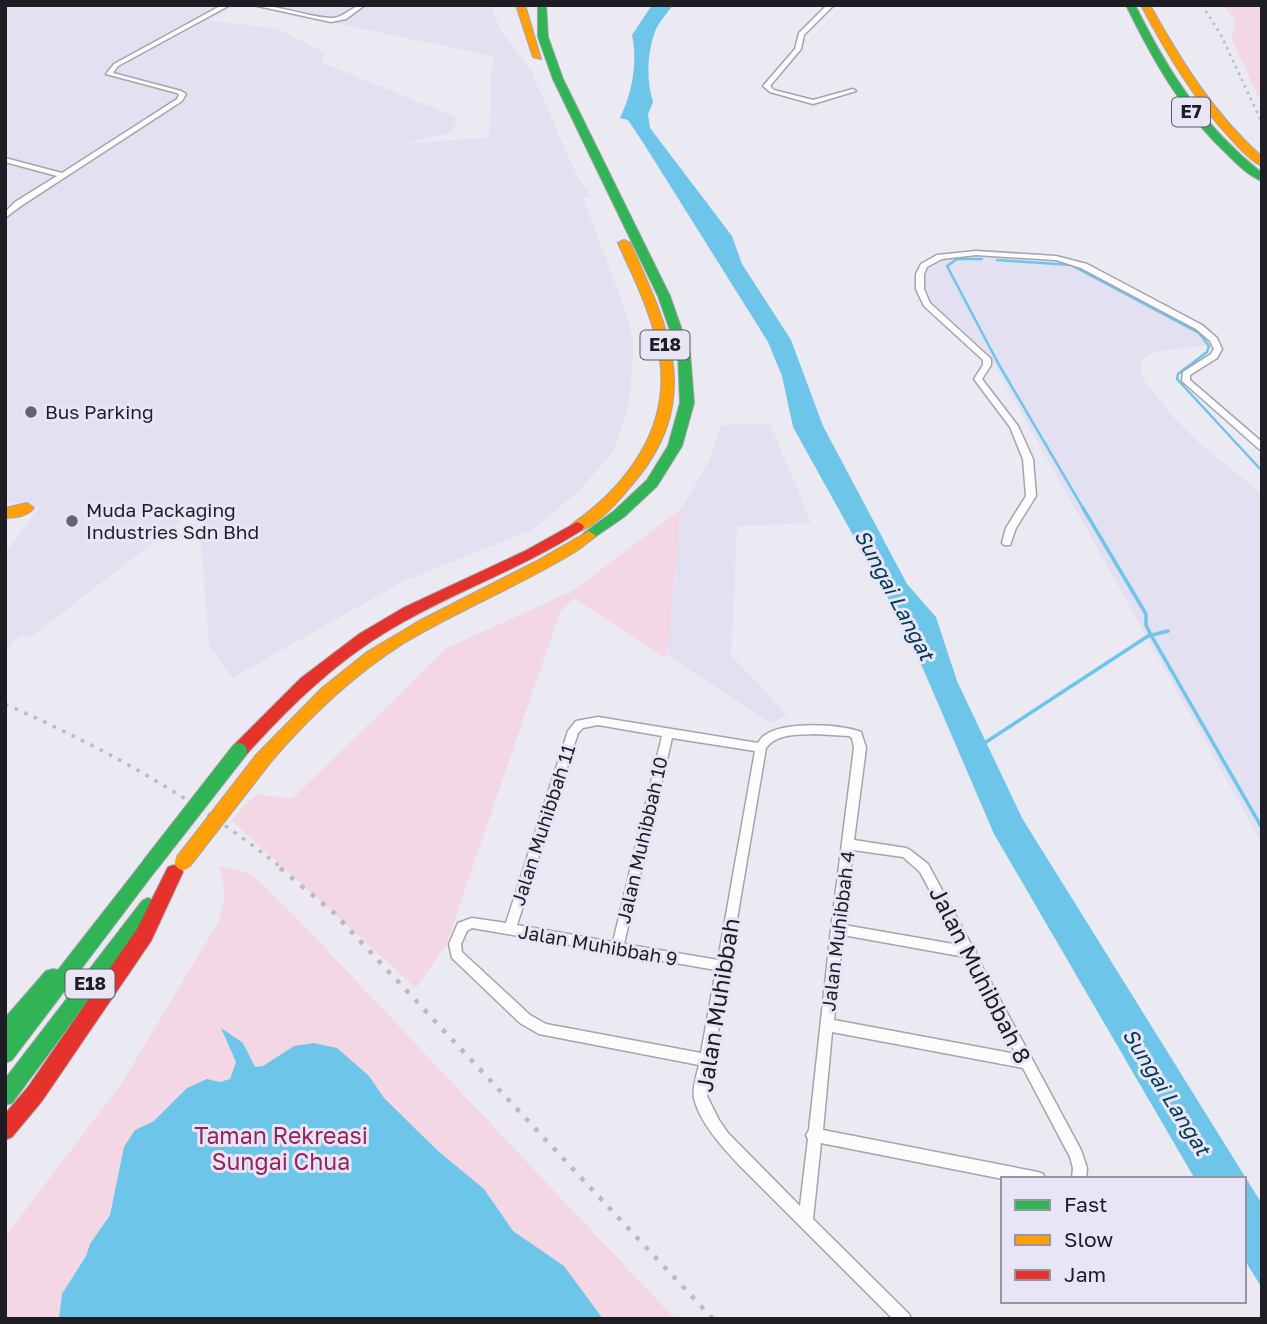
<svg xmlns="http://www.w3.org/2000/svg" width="1267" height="1324" viewBox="0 0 1267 1324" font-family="'Golos Text',sans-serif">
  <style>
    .built { fill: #e3e0f1 }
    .green { fill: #f3d7e4 }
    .water { fill: #6dc5ea }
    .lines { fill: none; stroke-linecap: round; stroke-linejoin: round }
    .stream-far1 { stroke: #6dc5ea; stroke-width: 2.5 }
    .stream { stroke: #6dc5ea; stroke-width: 3.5 }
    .street-casing { stroke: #a5a4aa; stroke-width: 3 }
    .fast-casing { stroke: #a5a4aa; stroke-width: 2 }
    .slow-casing { stroke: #a5a4aa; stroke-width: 2 }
    .jam-casing { stroke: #a5a4aa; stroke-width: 2 }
    .street { fill: #fcfcfd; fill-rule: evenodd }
    .fast { fill: #30b455; fill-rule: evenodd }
    .slow { fill: #ff9f0a; fill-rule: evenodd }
    .jam { fill: #e5322d; fill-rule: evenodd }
    .rail-far2 { stroke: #bbbbbd; stroke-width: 2.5; stroke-dasharray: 2.5 4.5; stroke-linecap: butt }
    .rail-far1 { stroke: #bbbbbd; stroke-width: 3.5; stroke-dasharray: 3.5 7; stroke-linecap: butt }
    .rail { stroke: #bbbbbd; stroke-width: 4.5; stroke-dasharray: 4.5 9; stroke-linecap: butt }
    .fast-bridge-casing { stroke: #a5a4aa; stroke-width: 18; stroke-linecap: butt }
    .slow-bridge-casing { stroke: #a5a4aa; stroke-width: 18; stroke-linecap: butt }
    .fast-bridge { stroke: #30b455; stroke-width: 16 }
    .slow-bridge { stroke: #ff9f0a; stroke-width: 16 }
    .poi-dot { fill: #66646b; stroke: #e8e5f6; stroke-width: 2.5 }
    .labels { text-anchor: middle; stroke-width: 6; stroke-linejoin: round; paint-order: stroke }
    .shield { fill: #e8e5f6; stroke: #5b5962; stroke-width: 2 }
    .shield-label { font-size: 18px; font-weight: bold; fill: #1e1d23 }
    .poi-label { font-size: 19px; fill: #1e1d23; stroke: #e8e5f6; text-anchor: start }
    .street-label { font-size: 19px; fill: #1e1d23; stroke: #e8e5f6 }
    .water-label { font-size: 21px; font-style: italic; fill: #013a4e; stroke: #e8e5f6 }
    .near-street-label { font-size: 23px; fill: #1e1d23; stroke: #e8e5f6 }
    .near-park-label { font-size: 23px; fill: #962257; stroke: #e8e5f6 }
  </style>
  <rect width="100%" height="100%" fill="#ebe9f2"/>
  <g class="built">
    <path d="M5 5H236L208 21 276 28 323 52V63L458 118 452 132 405 144 490 137 491 74 494 56 245 5H491L500 29 531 71 577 176 591 196 583 198 625 310 634 343 629 403 613 452 579 491 532 530 402 582 232 678 209 644 199 515 193 512 31 637 20 635 5 650V554L39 507 5 501Z"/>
    <path d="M972 255 1062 261 1078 265 1198 330 1209 340 1211 345 1154 352 1142 359 1140 369 1146 383 1172 416 1198 442 1262 494V843L993 362 925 296 924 273 928 267 947 258Z"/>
    <path d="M770 423 811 523 737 526 731 655 787 715 770 723 667 655 681 509 710 459 721 425Z"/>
  </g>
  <g class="green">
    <path d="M1223 5H1262V104L1231 38 1236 20Z"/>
    <path d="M681 509 667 655 664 657 574 598 560 612 446 945 416 988 231 820 257 794 292 799 447 648 574 590Z"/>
    <path d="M219 866 251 874 293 914 675 1319H5V1237L122 1083 219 921 225 894Z"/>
  </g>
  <g class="water">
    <path d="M652 5H673C668 12 660 21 656 29 647 51 646 80 653 102L648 114 650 128 732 236 742 264 791 340 823 426 907 584 936 617 957 681 1022 818 1262 1204V1288L1244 1259V1179H1195L994 834 909 636 793 427 782 376 768 342 644 144 628 120 620 118C632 94 638 62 632 35Z"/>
    <path d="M221 1028 243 1043 255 1067 263 1066 294 1046 314 1043 337 1048 369 1076 384 1098 437 1150 484 1189 513 1231 564 1266 603 1319H59L62 1294 86 1256 90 1244 110 1215 124 1147 135 1130 154 1121 187 1088 207 1079 220 1082 230 1079 236 1062Z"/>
  </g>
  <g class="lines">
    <g class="stream-far1">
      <path d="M837 5H844"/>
      <path d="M982 259H957L947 266 998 363 1084 510"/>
      <path d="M997 260 1071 265 1199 333 1209 346 1207 352 1178 374 1177 379 1262 471"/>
    </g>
    <g class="stream">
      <path d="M1083 508 1146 614V625L1151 635 1262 828"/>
      <path d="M983 744 1148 636 1168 631"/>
    </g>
    <defs>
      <g id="street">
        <path d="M222 5H230L118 66 113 73 181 91 186 94 182 101 21 206 5 218V212L15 202 57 176 5 162V158L62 173 177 99 179 95 177 93 106 74 114 64Z"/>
        <path d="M253 5C279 5 304 16 330 18 344 19 351 5 365 5L346 19 331 22Z"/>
        <path d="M827 5H834L804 35 801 49 770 86 774 90 813 100 853 89 856 91 813 104 770 92 763 86 795 49 799 33Z"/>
        <path d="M976 251 1056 256 1087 264 1202 325 1217 338 1222 349 1217 358 1190 375V380L1262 442V450L1259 449 1182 381 1183 372 1211 354 1214 349 1210 341 1196 329 1081 268 1056 260 976 255 942 259 927 267 924 274V289L930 303 991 359V365L982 379 1018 426 1033 459 1036 496 1016 528 1010 545H1004L1002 543 1006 528 1026 496 1023 459 1010 427 974 379 983 365V360L924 306 916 289V274L921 264 937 255Z"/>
        <path d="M598 717 758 743C760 740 762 737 765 735 785 721 840 724 861 732L866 748 854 840 906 848 910 850 928 864 973 948 975 949 976 955 1081 1150 1087 1168 1086 1179H1072L1073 1168 1070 1157 1023 1068 832 1032 823 1130 1038 1172 1043 1174 1045 1179H1003L821 1143 813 1219 909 1314 911 1319H893L740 1166C724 1149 699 1122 694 1098 692 1088 697 1074 699 1065L539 1034 520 1023 452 958 449 944 458 923 472 918 506 923 568 731 576 721ZM598 725 662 736 613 942 517 925 578 733 583 728ZM815 734 849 736 852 738 854 748 831 929 809 1130 806 1135 808 1139 800 1206 728 1133 719 1120 707 1096 766 748C777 733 798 735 815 734ZM672 738 755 751 718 960 624 944ZM853 850 903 857 920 872 959 945 844 925ZM472 928 716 970 701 1053 546 1024 530 1015 462 952 461 944 467 931ZM843 935 965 957 1016 1054 834 1020Z"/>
      </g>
      <g id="fast">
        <path d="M538 5H546L548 37 563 79 670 296 690 353 694 403 682 446 657 486 624 517 589 541 582 536 584 533 614 511 647 480 668 446 680 403 678 353 658 296 553 79 538 37Z"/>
        <path d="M1126 5H1135C1169 73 1202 125 1262 173V181C1249 176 1237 164 1227 154 1182 112 1153 60 1126 5Z"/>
        <path d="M150 858 156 860 159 865 156 870 12 1060 5 1063V1018L46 971 53 969 58 970 144 860Z"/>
        <path d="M148 898 154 901 157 906 154 911 12 1103 5 1105V1079L142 901Z"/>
      </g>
      <g id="slow">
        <path d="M516 5H525L541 59 533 57Z"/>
        <path d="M1141 5H1150C1181 61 1214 114 1262 157V166C1251 161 1241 150 1233 141 1195 101 1167 54 1141 5Z"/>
        <path d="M624 240 630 243C671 332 704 403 630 487 617 503 597 526 577 532L572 530 570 527 572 524C627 486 670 428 660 359 654 318 635 280 618 243Z"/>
        <path d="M27 503 34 508C28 516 15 518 5 518V508Z"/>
        <path d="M589 531 596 536 578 550C522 585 460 609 404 643 352 676 309 717 269 764H257L255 759 257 754 322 688 367 652 419 621 535 562Z"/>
      </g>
      <g id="jam">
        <path d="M577 522 582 524 584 527 582 530C521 569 453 592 391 629 335 662 288 708 245 756H233L231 751 233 746 301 678 359 634 403 608 525 551Z"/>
        <path d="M174 865 180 867 183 872 151 941 42 1101 12 1137 5 1140V1114L28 1087 137 929 168 867Z"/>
      </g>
    </defs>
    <use href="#street" class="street-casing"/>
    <use href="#fast" class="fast-casing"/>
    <use href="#slow" class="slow-casing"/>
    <use href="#jam" class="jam-casing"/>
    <use href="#street" class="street"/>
    <use href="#fast" class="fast"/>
    <use href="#slow" class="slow"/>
    <use href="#jam" class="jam"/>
    <path class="rail-far2" d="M1202 5 1221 35 1262 123"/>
    <path class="rail-far1" d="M5 704C109 750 194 798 283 869"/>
    <path class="rail" d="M280 868 334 913 713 1319"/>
    <defs>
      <path id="fast-bridge" d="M150 865 239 751"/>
      <path id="slow-bridge" d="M183 862 263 759"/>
    </defs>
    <use href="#fast-bridge" class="fast-bridge-casing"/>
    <use href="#slow-bridge" class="slow-bridge-casing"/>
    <use href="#fast-bridge" class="fast-bridge"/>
    <use href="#slow-bridge" class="slow-bridge"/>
  </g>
  <g class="poi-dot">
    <circle cx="31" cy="412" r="7"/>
    <circle cx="72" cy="521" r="7"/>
  </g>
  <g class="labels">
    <g class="shield">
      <rect x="1172" y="97.5" width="38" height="29" rx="5"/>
      <rect x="640.5" y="330.5" width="49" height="29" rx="5"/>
      <rect x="65.5" y="969.5" width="49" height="29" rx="5"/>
    </g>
    <g class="shield-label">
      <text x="1191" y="118">E7</text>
      <text x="665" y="351">E18</text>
      <text x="90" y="990">E18</text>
    </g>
    <g class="poi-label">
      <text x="45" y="419">Bus Parking</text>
      <text x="86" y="517">Muda Packaging<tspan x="86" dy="22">Industries Sdn Bhd</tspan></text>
    </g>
    <g class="street-label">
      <text transform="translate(543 825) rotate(-72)" y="7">Jalan Muhibbah 11</text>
      <text transform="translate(642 840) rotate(-77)" y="7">Jalan Muhibbah 10</text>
      <text transform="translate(838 931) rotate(-83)" y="7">Jalan Muhibbah 4</text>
      <text transform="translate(598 945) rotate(10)" y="7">Jalan Muhibbah 9</text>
    </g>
    <g class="water-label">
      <text transform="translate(894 595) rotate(62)" y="7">Sungai Langat</text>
      <text transform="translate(1166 1092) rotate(58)" y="7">Sungai Langat</text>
    </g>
    <g class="near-street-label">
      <text transform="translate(980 975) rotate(63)" y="8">Jalan Muhibbah 8</text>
      <text transform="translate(718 1005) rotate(-81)" y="8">Jalan Muhibbah</text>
    </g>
    <g class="near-park-label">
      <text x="281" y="1144">Taman Rekreasi<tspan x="281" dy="26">Sungai Chua</tspan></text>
    </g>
  </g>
  <rect width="1267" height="1324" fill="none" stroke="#1e1d23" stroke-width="14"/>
  <rect x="1001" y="1177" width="245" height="126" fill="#e8e5f6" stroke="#9795a2" stroke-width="2"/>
  <rect x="1015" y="1200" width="35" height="10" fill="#30b455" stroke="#9795a2" stroke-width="2"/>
  <text x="1064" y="1212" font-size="21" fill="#1e1d23">Fast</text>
  <rect x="1015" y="1235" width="35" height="10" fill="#ff9f0a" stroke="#9795a2" stroke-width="2"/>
  <text x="1064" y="1247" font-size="21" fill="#1e1d23">Slow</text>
  <rect x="1015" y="1270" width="35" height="10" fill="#e5322d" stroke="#9795a2" stroke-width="2"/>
  <text x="1064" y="1282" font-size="21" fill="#1e1d23">Jam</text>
</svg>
